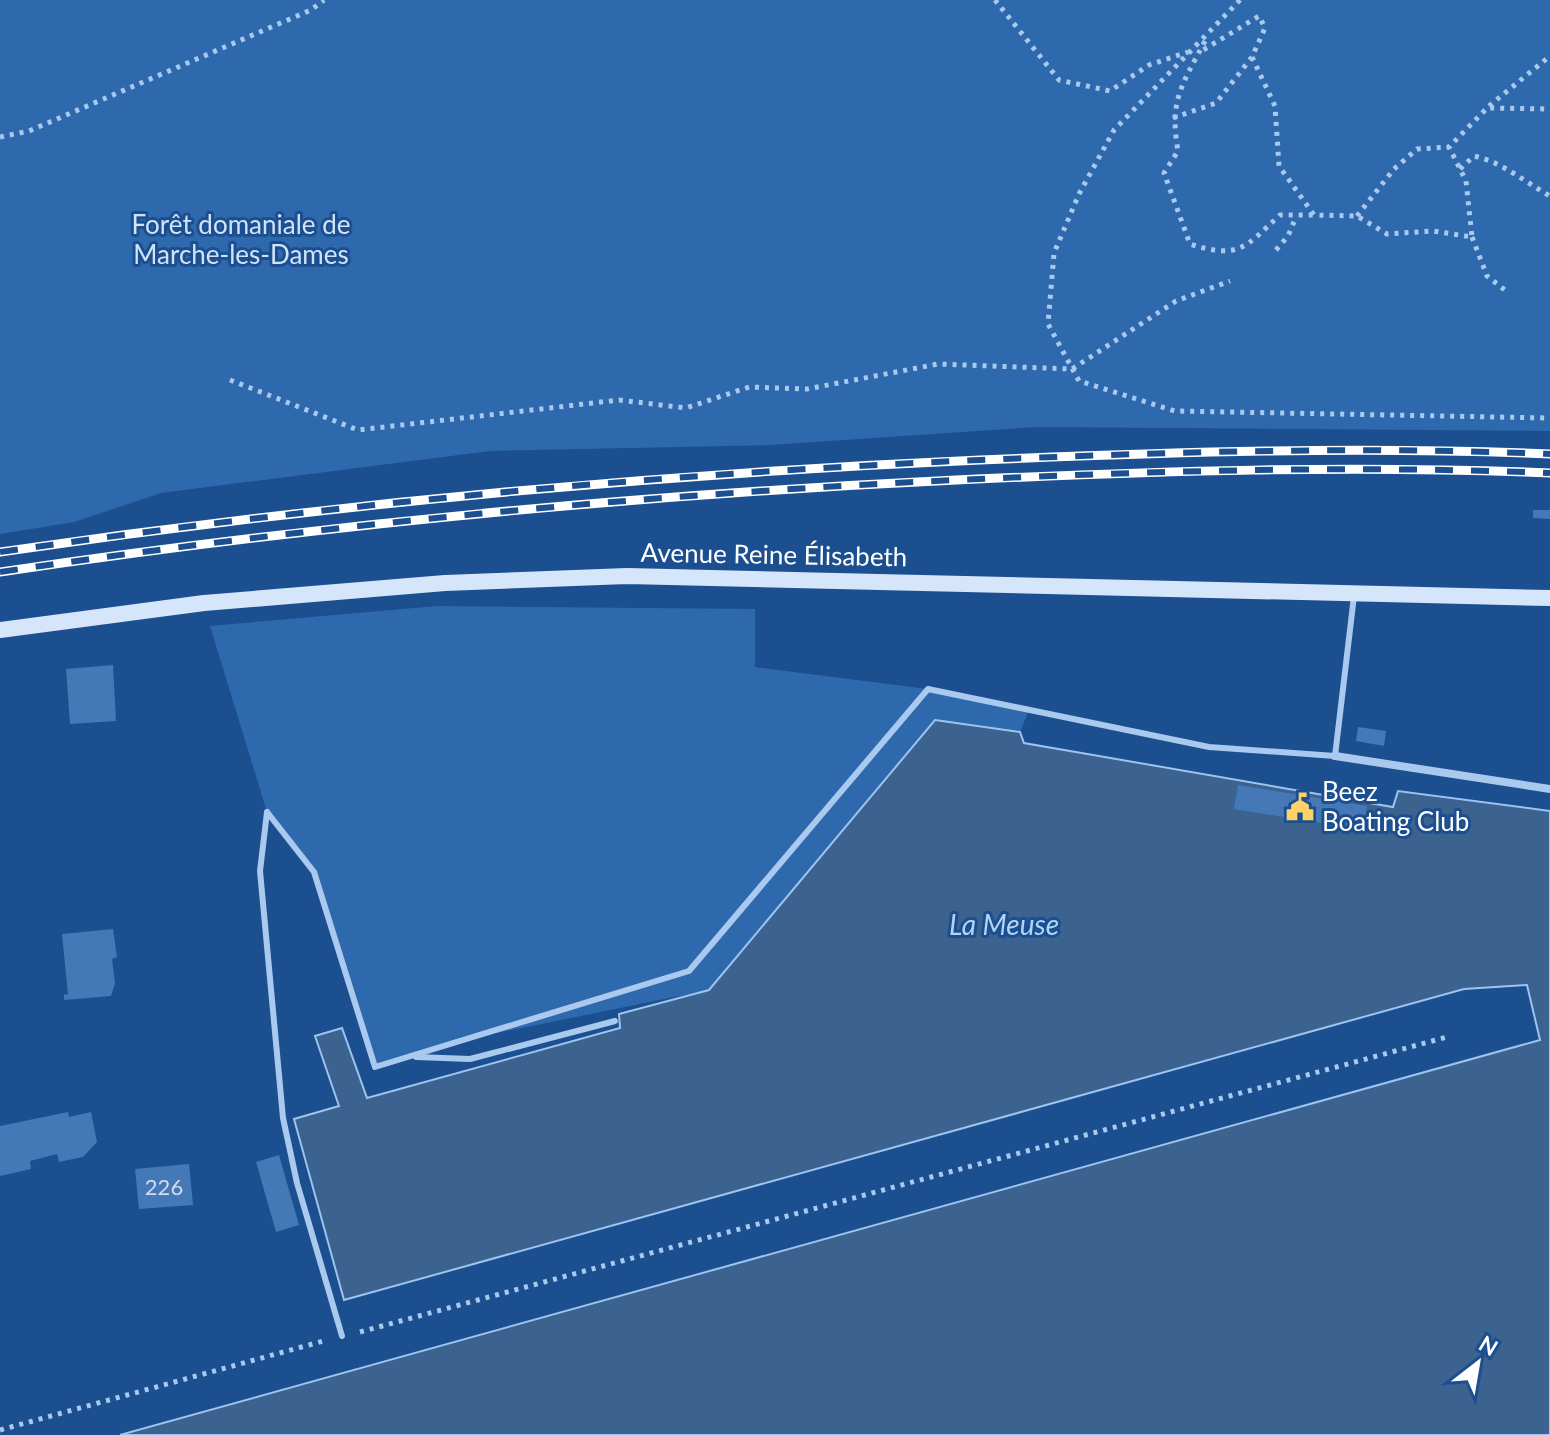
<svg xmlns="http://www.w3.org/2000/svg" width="1550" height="1435" viewBox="0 0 1550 1435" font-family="Lato,sans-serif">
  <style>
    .green { fill: #2e69ad }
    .water { fill: #3c6290; stroke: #9cc4f0; stroke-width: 2 }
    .building { fill: #4478b7 }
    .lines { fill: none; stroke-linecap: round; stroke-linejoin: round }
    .path { stroke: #a9c9ee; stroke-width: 5; stroke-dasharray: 4 6; stroke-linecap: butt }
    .lane { stroke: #a9c9ee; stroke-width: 6 }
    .street { stroke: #a9c9ee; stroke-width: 8 }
    .secondary { stroke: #d6e6fa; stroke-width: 16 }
    .rail-casing { stroke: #fff; stroke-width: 9 }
    .rail { stroke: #1b4f8f; stroke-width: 6; stroke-dasharray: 18; stroke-linecap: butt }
    .labels { text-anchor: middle; stroke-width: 6; stroke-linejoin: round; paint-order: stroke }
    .number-label { font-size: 22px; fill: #d0dded }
    .park-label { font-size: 26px; fill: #cfe3fa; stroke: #1b4f8f }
    .street-label { font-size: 26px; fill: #fff; stroke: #1b4f8f }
    .poi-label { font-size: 26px; fill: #fff; stroke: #1b4f8f; text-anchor: start }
    .water-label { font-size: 28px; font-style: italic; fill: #b5d3f5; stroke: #1b4f8f }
  </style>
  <rect width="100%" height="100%" fill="#1b4f8f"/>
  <g class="green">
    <path d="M0 0H1550V431L1035 427 770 445 490 451 161 493 74 522 0 534Z"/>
    <path d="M437 606 755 609V667L928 689 1029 710 1020 732 935 720 709 990 477 1037 375 1067 314 872 267 812 210 626Z"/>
  </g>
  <path class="water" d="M935 720 1020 732 1024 743 1393 807 1398 791 1550 811V1435H120L1540 1040 1527 985 1464 989 344 1300 294 1119 339 1106 315 1036 342 1028 367 1098 620 1028 619 1014 709 990Z"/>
  <g class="building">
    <path d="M1533 510H1550V519L1533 518Z"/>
    <path d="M113 665 116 721 70 724 66 669Z"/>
    <path d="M1358 727 1386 731 1384 746 1356 741Z"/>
    <path d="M1238 785 1367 806 1363 830 1234 809Z"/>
    <path d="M113 929 117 957 112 959 115 983 111 996 64 1000V994L68 995 62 934Z"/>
    <path d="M68 1112 69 1117 91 1112 97 1142 83 1157 59 1162 57 1154 30 1161 31 1169 0 1176V1126Z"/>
    <path d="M279 1155 299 1225 276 1232 256 1162Z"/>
    <path d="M189 1164 193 1205 139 1209 135 1169Z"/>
  </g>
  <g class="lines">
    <g class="path">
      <path d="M995 0 1059 80 1110 91 1149 65 1188 52"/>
      <path d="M1240 0 1114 130 1079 194 1054 253 1048 324 1079 381 1175 411 1550 418"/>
      <path d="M1205 41C1182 85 1169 100 1178 151L1164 173 1190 244C1240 260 1245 247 1280 215H1314"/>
      <path d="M1252 57 1275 106 1279 166 1314 215 1357 216 1387 234 1433 231 1472 237 1466 181 1449 147 1487 108 1550 109"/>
      <path d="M1489 106 1550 56"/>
      <path d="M1173 118 1216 103 1252 57 1265 28 1259 16 1200 52"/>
      <path d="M0 137 29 131 311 10 324 0"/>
      <path d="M1460 169 1474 156C1502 162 1525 182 1550 196"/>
      <path d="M1357 216 1394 169 1417 149 1449 147"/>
      <path d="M1472 237 1487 276 1505 290"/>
      <path d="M1276 250 1288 236 1296 217"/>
      <path d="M230 380 358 430 619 400 686 408 749 387 807 389 938 364 1072 369 1176 301 1230 281"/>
      <path d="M360 1332 1447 1037"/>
      <path d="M0 1430 327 1340"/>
    </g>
    <g class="lane">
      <path d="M267 812 314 872 375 1067 689 971 928 689 1209 747 1335 756 1354 596"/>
      <path d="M267 812 260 871 283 1118 297 1183 342 1336"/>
      <path d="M416 1057 470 1059 615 1021"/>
    </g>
    <path class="street" d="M1335 756 1550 789"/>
    <path class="secondary" d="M0 630 204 603 445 583 627 576 1550 598"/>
    <defs>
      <g id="rail">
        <path d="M0 552C325 505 651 474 980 460 1170 452 1360 446 1550 454"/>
        <path d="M0 572C317 525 636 495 956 480 1154 471 1353 465 1550 473"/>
      </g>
    </defs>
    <use href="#rail" class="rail-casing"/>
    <use href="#rail" class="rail"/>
  </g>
  <defs>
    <symbol id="civic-bare" viewBox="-9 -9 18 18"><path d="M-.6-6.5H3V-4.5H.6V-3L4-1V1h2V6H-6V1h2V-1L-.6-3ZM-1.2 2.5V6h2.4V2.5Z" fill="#ffd166" stroke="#1b4f8f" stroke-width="2.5" paint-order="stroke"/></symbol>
  </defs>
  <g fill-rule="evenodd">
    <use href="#civic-bare" x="1280" y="787" width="40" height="40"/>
  </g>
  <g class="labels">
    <g class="number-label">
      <text x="164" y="1195">226</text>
    </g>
    <g class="park-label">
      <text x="241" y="234">Forêt domaniale de<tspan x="241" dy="30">Marche-les-Dames</tspan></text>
    </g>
    <g class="street-label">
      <text transform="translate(774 555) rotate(1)" y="9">Avenue Reine Élisabeth</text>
    </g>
    <g class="poi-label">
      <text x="1322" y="801">Beez<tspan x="1322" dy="30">Boating Club</tspan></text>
    </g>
    <g class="water-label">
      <text x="1004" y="935">La Meuse</text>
    </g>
  </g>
  <g transform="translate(1478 1363) rotate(31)" stroke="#1b4f8f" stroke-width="6" paint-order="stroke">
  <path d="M0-6L14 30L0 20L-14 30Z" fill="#ffffff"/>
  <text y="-12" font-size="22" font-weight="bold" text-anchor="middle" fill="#ffffff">N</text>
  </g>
</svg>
